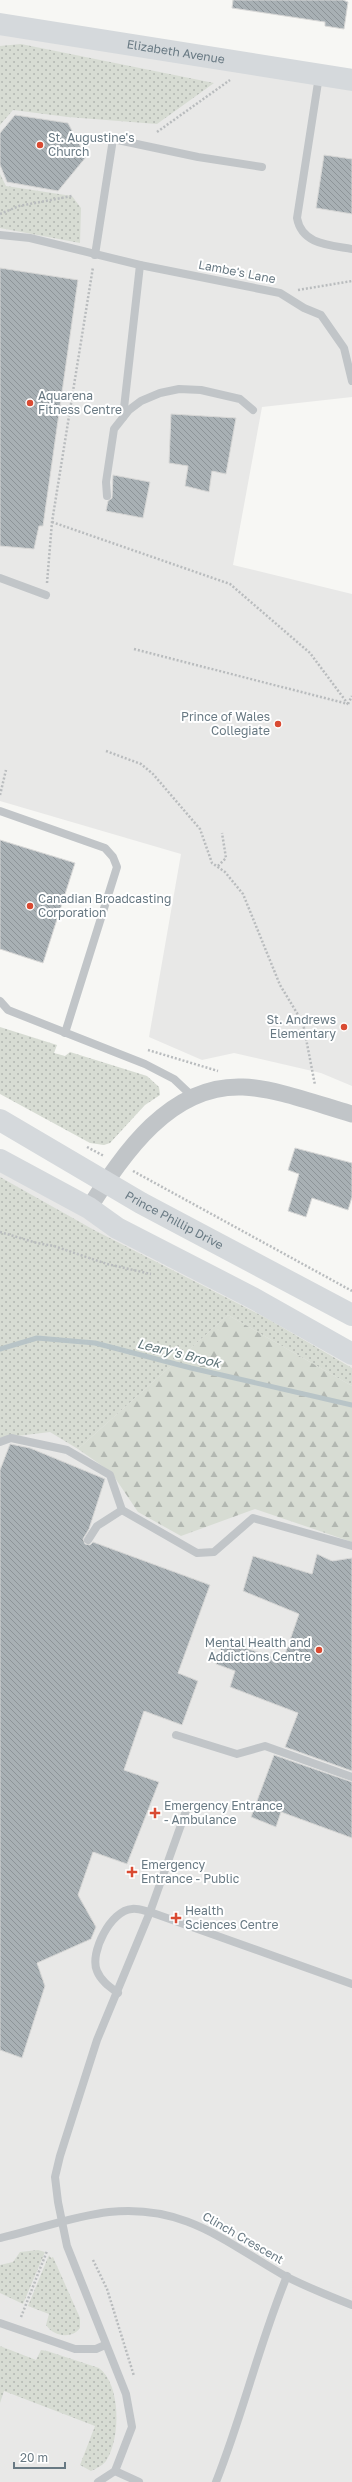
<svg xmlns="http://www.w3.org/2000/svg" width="352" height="2482" viewBox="0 0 352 2482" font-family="'Golos Text',sans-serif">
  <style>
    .built { fill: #e8e8e7 }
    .grass { fill: url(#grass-dots) }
    .forest { fill: url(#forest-firs) }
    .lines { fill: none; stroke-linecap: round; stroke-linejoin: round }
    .stream { stroke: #b8c4c7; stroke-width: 5 }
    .building { fill: url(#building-back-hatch); stroke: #d8d8d7 }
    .path { stroke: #b9bcbe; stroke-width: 2.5; stroke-dasharray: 2 2; stroke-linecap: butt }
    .service { stroke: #c1c5c8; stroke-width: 8 }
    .minor { stroke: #c1c5c8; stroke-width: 17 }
    .secondary { stroke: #d5d9dc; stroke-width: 22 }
    .primary { stroke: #d5d9dc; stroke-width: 22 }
    .poi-dot { fill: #d94a32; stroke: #fff; stroke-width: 1.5 }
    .labels { text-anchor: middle; stroke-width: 4; stroke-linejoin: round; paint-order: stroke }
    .street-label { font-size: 12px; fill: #687983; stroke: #fff }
    .poi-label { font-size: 12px; fill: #687983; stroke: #fff; text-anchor: start }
    .water-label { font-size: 13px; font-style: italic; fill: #5e7478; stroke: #fff }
  </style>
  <defs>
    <pattern id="grass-dots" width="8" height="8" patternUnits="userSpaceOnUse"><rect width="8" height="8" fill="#d7dcd3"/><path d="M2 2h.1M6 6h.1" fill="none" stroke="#b2b7b1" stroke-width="1.8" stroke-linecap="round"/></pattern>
    <pattern id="forest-firs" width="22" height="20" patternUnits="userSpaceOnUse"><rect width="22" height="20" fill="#d7dcd3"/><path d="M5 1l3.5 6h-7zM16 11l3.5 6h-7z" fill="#b2b7b1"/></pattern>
    <pattern id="building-back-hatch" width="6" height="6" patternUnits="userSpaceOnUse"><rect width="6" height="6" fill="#a8b0b4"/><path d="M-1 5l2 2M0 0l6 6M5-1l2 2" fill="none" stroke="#8d9498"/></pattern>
  </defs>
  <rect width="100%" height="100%" fill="#f7f7f4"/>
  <g class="built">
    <path d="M0 24 352 80V397L262 407 233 565 352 594V1086L321 1073 234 1053 202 1060 149 1037 181 854 0 801Z"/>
    <path d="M0 1160 352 1354V2482H0Z"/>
  </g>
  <g class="grass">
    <path d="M21 44 214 83 157 124 68 117 13 110 0 125V46Z"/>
    <path d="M0 174 6 186 72 196 81 208 80 243 0 228Z"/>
    <path d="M0 1027 57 1045 54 1053 65 1056 70 1052 147 1076 159 1087 160 1095 145 1105 110 1143 104 1145 90 1143 0 1094Z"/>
    <path d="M0 1177 94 1230 268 1319 352 1368V1386L228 1315 78 1449 50 1432 0 1438Z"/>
    <path d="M38 2250 45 2252 23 2304 0 2293V2265L13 2262 20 2252Z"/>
    <path d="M49 2255 51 2258 53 2257 80 2318V2328C72 2339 54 2337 46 2325L49 2314 28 2306Z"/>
    <path d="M0 2346 36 2360 41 2350 47 2351 99 2368C121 2384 121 2439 106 2461 102 2466 97 2468 91 2471L80 2465 95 2426 4 2391 0 2403Z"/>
  </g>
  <path class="forest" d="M228 1315 352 1386V1542L255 1509 181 1536 138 1512 111 1472 78 1449Z"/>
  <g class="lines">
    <path class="stream" d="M0 1349 37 1338 95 1343 191 1368 352 1405"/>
  </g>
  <g class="building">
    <path d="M233 0H343L348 2 344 29 325 26V22L232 8Z"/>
    <path d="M15 115 68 123 86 157 58 191 7 182 0 165V133Z"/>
    <path d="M324 155 352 159V214L316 208Z"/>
    <path d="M0 268 78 280 43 526H39L34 549 0 546Z"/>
    <path d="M171 414 236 418 226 474 212 471 209 492 185 486 188 466 169 463Z"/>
    <path d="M113 475 150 482 143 518 106 511 108 501 112 498Z"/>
    <path d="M0 840 75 863 43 963 0 949Z"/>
    <path d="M295 1148 352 1163V1197L348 1210 312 1198 306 1217 288 1211 299 1174 288 1170Z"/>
    <path d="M10 1444 30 1448 105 1479 89 1529 83 1539 85 1544 90 1545 93 1542 210 1585 178 1673 198 1681 182 1725 144 1711 124 1770 159 1782 127 1864 93 1852 78 1895 96 1927 91 1939 37 1963 45 1986 22 2058 0 2050V1470Z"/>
    <path d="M317 1554 332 1561 352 1558V1771L285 1747 298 1713 230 1687 235 1671 216 1664 223 1641 283 1660 299 1614 243 1591 253 1556 312 1574Z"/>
    <path d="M274 1755 352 1782V1838L281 1812 276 1827 251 1817Z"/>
  </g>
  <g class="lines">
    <g class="path">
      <path d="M157 132 230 80"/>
      <path d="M0 214 19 206 72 196"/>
      <path d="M298 290 352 281"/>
      <path d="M52 522 230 584 310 653 348 704"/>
      <path d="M47 583 52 522 93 267"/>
      <path d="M134 649 348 704"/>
      <path d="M348 704 352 696"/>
      <path d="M106 751 141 764 153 774 200 829 212 863 225 872 243 894 280 985 303 1023 315 1085"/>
      <path d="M0 795 6 770"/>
      <path d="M218 866 226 858 222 833"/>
      <path d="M148 1050 218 1071"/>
      <path d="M87 1147 104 1156"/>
      <path d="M133 1171 352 1291"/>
      <path d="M0 1232 37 1243 54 1246 107 1264 151 1274"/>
      <path d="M93 2260 107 2289 134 2376"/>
      <path d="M21 2317 47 2251"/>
    </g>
    <g class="service">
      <path d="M319 76 297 218C302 245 330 245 352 249"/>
      <path d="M0 235 30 238 140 265 280 293 304 308 321 315 344 348 352 381"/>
      <path d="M95 255 113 139 198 157 262 167"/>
      <path d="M123 417 140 265"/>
      <path d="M107 496 106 482 114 429 129 410 141 401 160 393 179 389 201 390 240 399 253 410"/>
      <path d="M0 578 46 595"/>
      <path d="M0 811 105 848 113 857 117 867 65 1033"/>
      <path d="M0 1001 8 1010 145 1064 174 1079 192 1096"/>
      <path d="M0 1442 11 1438 67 1450 110 1475 122 1510 197 1553 214 1552 253 1518 352 1546"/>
      <path d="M88 1540 97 1526 122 1510"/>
      <path d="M176 1735 237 1754 265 1746 352 1777"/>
      <path d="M118 1993C110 1987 101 1981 97 1971 89 1953 111 1910 132 1909 137 1908 145 1911 150 1912L352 1984"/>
      <path d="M0 2238C36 2230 73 2216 109 2212 185 2204 225 2242 285 2276 307 2287 329 2296 352 2305"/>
      <path d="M0 2323 75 2349H96L105 2345"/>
      <path d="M115 2471 139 2482"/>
      <path d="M98 2482 115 2471 132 2427 126 2394 67 2246 58 2202 55 2177 60 2156 97 2040 150 1912 187 1808"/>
      <path d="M216 2482C243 2414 259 2344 287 2276"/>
    </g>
    <path class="minor" d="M89 1208C124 1153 170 1084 243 1087 275 1088 320 1105 352 1114"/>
    <path class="secondary" id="s1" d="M0 24 352 80"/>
    <g class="primary">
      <path id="s2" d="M0 1120 141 1203 352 1315"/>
      <path d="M0 1160 89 1208 117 1228 253 1298 352 1354"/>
    </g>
  </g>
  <g class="poi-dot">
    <circle cx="40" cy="145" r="4"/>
    <circle cx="30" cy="403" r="4"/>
    <circle cx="278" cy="724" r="4"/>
    <circle cx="30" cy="906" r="4"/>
    <circle cx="344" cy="1027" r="4"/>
    <circle cx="319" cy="1650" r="4"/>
    <path d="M153 1807h4v4h4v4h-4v4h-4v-4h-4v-4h4z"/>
    <path d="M130 1866h4v4h4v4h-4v4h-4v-4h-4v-4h4z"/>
    <path d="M174 1912h4v4h4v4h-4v4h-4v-4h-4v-4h4z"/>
  </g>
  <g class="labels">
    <g class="street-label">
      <text dy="4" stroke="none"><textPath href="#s1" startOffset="178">Elizabeth Avenue</textPath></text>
      <text transform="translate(237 272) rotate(11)" y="4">Lambe's Lane</text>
      <text dy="4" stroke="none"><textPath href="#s2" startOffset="201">Prince Phillip Drive</textPath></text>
      <text transform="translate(243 2238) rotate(30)" y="4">Clinch Crescent</text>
    </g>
    <g class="poi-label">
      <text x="48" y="142">St. Augustine's<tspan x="48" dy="14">Church</tspan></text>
      <text x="38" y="400">Aquarena<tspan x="38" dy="14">Fitness Centre</tspan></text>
      <text x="270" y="721" text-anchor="end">Prince of Wales<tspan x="270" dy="14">Collegiate</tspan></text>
      <text x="38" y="903">Canadian Broadcasting<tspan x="38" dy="14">Corporation</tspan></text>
      <text x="336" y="1024" text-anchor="end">St. Andrews<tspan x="336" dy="14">Elementary</tspan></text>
      <text x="311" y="1647" text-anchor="end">Mental Health and<tspan x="311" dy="14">Addictions Centre</tspan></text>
      <text x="164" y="1810">Emergency Entrance<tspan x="164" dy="14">- Ambulance</tspan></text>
      <text x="141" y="1869">Emergency<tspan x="141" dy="14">Entrance - Public</tspan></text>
      <text x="185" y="1915">Health<tspan x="185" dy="14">Sciences Centre</tspan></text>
    </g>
    <g class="water-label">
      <text transform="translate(179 1353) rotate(14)" y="5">Leary's Brook</text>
    </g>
  </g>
  <path d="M14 2462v6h51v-6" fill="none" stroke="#687983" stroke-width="2"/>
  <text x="20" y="2462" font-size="12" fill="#687983" stroke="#ffffff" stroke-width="3" paint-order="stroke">20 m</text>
</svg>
